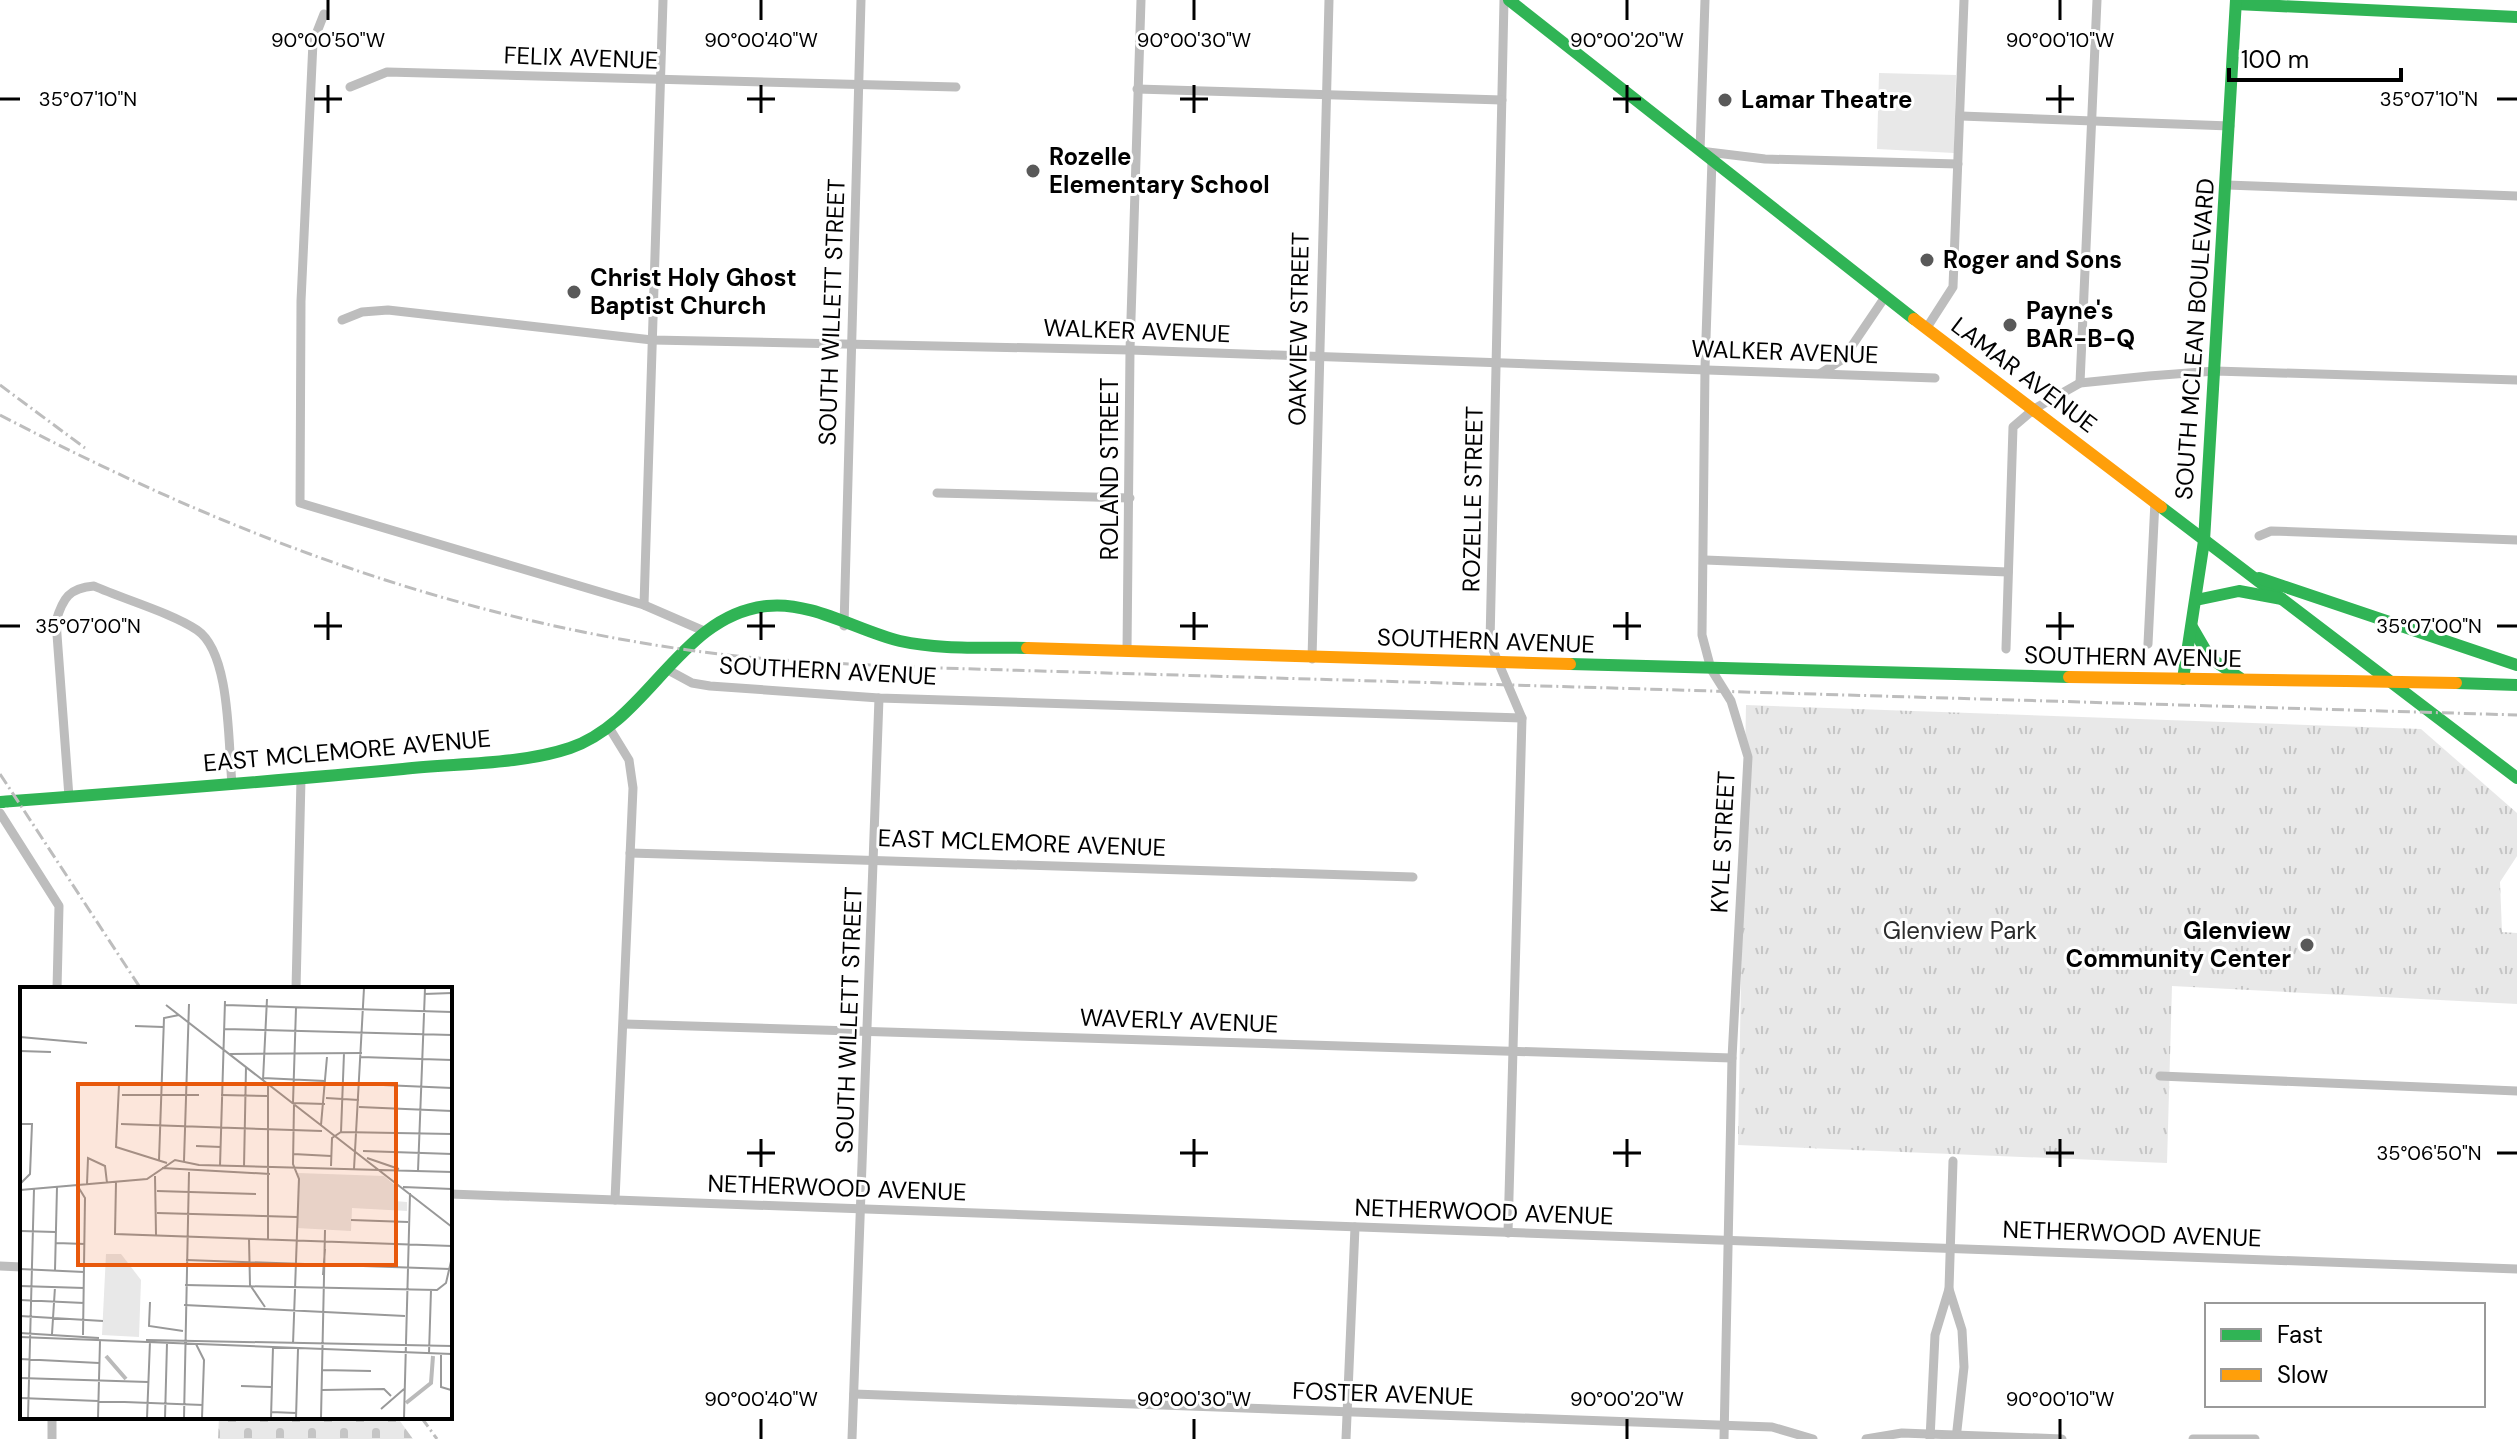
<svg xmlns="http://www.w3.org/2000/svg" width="2517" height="1439" viewBox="0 0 2517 1439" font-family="'DM Sans',sans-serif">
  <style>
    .green { fill: #e8e8e8 }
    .cemetery { fill: url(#cemetery-stones) }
    .park { fill: url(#park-tufts) }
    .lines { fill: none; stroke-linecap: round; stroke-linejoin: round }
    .street { stroke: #bdbdbd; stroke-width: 9 }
    .fast { stroke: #30b455; stroke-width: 12 }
    .slow { stroke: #ff9f0a; stroke-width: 12 }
    .rail { stroke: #bdbdbd; stroke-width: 3; stroke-dasharray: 12 4 2 4; stroke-linecap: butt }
    .slow-bridge { stroke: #ff9f0a; stroke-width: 12 }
    .ticks { fill: none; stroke: #000; stroke-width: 3 }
    .poi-dot { fill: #595959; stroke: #fff; stroke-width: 3 }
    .labels { text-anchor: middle; stroke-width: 6; stroke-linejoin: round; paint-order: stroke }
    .street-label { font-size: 24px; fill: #000; stroke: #fff }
    .poi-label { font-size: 24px; font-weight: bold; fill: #000; stroke: #fff; text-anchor: start }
    .park-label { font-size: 24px; fill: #2c2c2c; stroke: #fff }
    .inset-river { fill: none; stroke: #bababa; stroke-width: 4 }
    .inset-road { fill: none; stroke: #999; stroke-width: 2 }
    .view { fill: #e8590c; fill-opacity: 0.15; stroke: #e8590c; stroke-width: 4 }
    .inset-edge { fill: none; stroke: #000; stroke-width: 4 }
    .ticks-label { font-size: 20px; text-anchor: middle; fill: #000; stroke: #fff; stroke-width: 6; stroke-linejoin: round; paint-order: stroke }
  </style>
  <defs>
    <pattern id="cemetery-stones" width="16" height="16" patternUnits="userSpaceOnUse" patternTransform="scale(2)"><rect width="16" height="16" fill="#e8e8e8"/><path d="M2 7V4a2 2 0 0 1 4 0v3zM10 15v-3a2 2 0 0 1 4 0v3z" fill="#c5c5c5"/></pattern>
    <pattern id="park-tufts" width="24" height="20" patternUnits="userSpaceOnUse" patternTransform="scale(2)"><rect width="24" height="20" fill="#e8e8e8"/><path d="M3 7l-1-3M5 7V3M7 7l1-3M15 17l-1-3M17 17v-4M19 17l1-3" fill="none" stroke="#c5c5c5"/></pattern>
  </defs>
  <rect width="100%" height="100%" fill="#fff"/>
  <path class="green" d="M1879 73 1956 75 1954 153 1877 149Z"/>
  <path class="cemetery" d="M219 1417H397L413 1439H218Z"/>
  <path class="park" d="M1746 705 2421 729 2517 813V856L2500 882 2502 932 2517 933V1004L2172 986 2167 1163 1738 1145Z"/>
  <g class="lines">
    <g class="street">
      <path d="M1504 0 1490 643 1522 718 1508 1233"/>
      <path d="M1705 0 1700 151 1765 159 1958 164"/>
      <path d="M324 14 313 42 301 301 300 503 644 605 704 631"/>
      <path d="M350 87 387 72 956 87"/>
      <path d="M1137 89 1502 100"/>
      <path d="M1961 116 2230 126"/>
      <path d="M1712 160 1705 368 1702 635 1711 669 1731 701 1748 757 1732 1058 1724 1439"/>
      <path d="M2227 185 2517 196"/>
      <path d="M342 320 362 312 388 310 652 340 1130 350 1935 378"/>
      <path d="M1926 329 1953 287 1964 0"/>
      <path d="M1821 373 1843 359 1885 297"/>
      <path d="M2080 383 2097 0"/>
      <path d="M937 493 1130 498"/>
      <path d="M2259 536 2271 531 2517 540"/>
      <path d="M1705 560 2008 572"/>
      <path d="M644 605 663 0"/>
      <path d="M844 626 861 0"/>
      <path d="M2148 644 2155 501"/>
      <path d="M2006 649 2013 427 2034 409 2080 383 2149 376 2215 371 2517 380"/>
      <path d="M1127 651 1130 350 1141 0"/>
      <path d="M1312 659 1329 0"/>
      <path d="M668 670 692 683 710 686 879 698 1522 718"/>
      <path d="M610 729 629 760 633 788 615 1200"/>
      <path d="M69 797 56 621C63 598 69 588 94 586 123 599 172 613 197 630 231 653 228 744 232 784"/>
      <path d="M0 813 59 906 57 989"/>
      <path d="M630 853 1413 877"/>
      <path d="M296 989 301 779"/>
      <path d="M625 1024 1732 1058"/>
      <path d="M2160 1076 2517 1091"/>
      <path d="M450 1194 2517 1269"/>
      <path d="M0 1266 22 1267"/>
      <path d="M1949 1289 1962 1330 1964 1367 1956 1439"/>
      <path d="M854 1394 1772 1427 1813 1439"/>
      <path d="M52 1439V1417"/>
      <path d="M852 1439 879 698"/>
      <path d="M1346 1439 1355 1227"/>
      <path d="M1866 1439 1902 1433 2062 1439"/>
      <path d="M1930 1439 1935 1335 1949 1289 1953 1161"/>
      <path d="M2193 1439H2255"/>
    </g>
    <g class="fast">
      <path d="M1509 0 1914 319"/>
      <path d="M2236 4 2517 17"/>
      <path d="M2161 507 2517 778"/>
      <path d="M2259 578 2517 665"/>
      <path d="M2196 600 2239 591 2282 599"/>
      <path d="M2192 627 2210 658 2240 678"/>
      <path d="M1570 664 2069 677"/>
      <path d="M2183 679 2204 541 2236 0"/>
      <path d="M2456 683 2517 685"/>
      <path d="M0 802C134 792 269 782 403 769 457 763 519 765 570 748 649 721 680 615 767 606 812 601 858 631 900 641 940 650 986 647 1027 648"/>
    </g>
    <g class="slow">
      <path d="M1914 319 2161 507"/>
      <path d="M1027 648 1570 664"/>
      <path d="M2069 677 2346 681"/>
    </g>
    <g class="rail">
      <path d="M0 385 85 448"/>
      <path d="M0 415C220 530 440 615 688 650 771 662 856 664 940 668L2517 715"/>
      <path d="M0 774 141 989"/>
      <path d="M421 1417 437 1439"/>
    </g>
    <path class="slow-bridge" d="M2346 681 2456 683"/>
  </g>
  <path class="ticks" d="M328 0V20M761 0V20M1194 0V20M1627 0V20M2060 0V20M328 85V113M761 85V113M1194 85V113M1627 85V113M2060 85V113M0 99H20M314 99H342M747 99H775M1180 99H1208M1613 99H1641M2046 99H2074M2497 99H2517M328 612V640M761 612V640M1194 612V640M1627 612V640M2060 612V640M0 626H20M314 626H342M747 626H775M1180 626H1208M1613 626H1641M2046 626H2074M2497 626H2517M761 1139V1167M1194 1139V1167M1627 1139V1167M2060 1139V1167M747 1153H775M1180 1153H1208M1613 1153H1641M2046 1153H2074M2497 1153H2517M761 1419V1439M1194 1419V1439M1627 1419V1439M2060 1419V1439"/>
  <g class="poi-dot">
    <circle cx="1725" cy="100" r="8"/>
    <circle cx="1033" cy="171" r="8"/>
    <circle cx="1927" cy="260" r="8"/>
    <circle cx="574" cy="292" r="8"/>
    <circle cx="2010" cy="325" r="8"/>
    <circle cx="2307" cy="945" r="8"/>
  </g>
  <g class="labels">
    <g class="street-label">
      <text transform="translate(581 58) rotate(2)" y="8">FELIX AVENUE</text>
      <text transform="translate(832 312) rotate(-88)" y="8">SOUTH WILLETT STREET</text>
      <text transform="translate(1299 329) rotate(-89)" y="8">OAKVIEW STREET</text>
      <text transform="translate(1137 331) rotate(2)" y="8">WALKER AVENUE</text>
      <text transform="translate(2195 339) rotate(-86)" y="8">SOUTH MCLEAN BOULEVARD</text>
      <text transform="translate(1785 352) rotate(2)" y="8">WALKER AVENUE</text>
      <text transform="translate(2024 375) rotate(37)" y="8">LAMAR AVENUE</text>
      <text transform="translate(1110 469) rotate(-90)" y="8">ROLAND STREET</text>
      <text transform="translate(1473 499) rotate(-89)" y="8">ROZELLE STREET</text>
      <text transform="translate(1486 641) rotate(2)" y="8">SOUTHERN AVENUE</text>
      <text transform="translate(2133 657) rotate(1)" y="8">SOUTHERN AVENUE</text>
      <text transform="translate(828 671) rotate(3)" y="8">SOUTHERN AVENUE</text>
      <text transform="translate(347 751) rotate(-5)" y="8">EAST MCLEMORE AVENUE</text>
      <text transform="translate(1723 842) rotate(-87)" y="8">KYLE STREET</text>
      <text transform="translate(1022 843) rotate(2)" y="8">EAST MCLEMORE AVENUE</text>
      <text transform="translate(849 1020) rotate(-88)" y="8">SOUTH WILLETT STREET</text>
      <text transform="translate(1179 1021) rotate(2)" y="8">WAVERLY AVENUE</text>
      <text transform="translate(837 1188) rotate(2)" y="8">NETHERWOOD AVENUE</text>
      <text transform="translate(1484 1212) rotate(2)" y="8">NETHERWOOD AVENUE</text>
      <text transform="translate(2132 1234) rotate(2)" y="8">NETHERWOOD AVENUE</text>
      <text transform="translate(1383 1394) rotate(2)" y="8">FOSTER AVENUE</text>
    </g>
    <g class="poi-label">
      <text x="1741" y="108">Lamar Theatre</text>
      <text x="1049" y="165">Rozelle<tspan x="1049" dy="28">Elementary School</tspan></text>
      <text x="1943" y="268">Roger and Sons</text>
      <text x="590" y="286">Christ Holy Ghost<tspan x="590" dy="28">Baptist Church</tspan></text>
      <text x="2026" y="319">Payne's<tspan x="2026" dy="28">BAR-B-Q</tspan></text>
      <text x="2291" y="939" text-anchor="end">Glenview<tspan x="2291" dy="28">Community Center</tspan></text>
    </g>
    <g class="park-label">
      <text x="1960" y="939">Glenview Park</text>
    </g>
  </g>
  <g transform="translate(20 987)">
    <rect width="432" height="432" fill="#fff"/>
    <path d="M86 267H101L121 293 119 350 82 348Z" fill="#e8e8e8"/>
    <path d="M278 186 364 189 378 201 374 214 387 215V224L332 221 331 244 277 241Z" fill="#e8e8e8"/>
    <path class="inset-river" d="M86 369 106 392M386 416 411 396 413 369"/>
    <path class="inset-road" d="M0 1H87M404 7 432 6M146 18 432 240M205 18 432 25M276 21 273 116 305 117M115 39 143 40M204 42 432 48M0 50 67 56M0 64 31 65M210 67 342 66M341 70 432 73M243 91 305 94M243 93 247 12M248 96V252M340 97 432 101M99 98 96 160 147 176M102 108H179M201 108 247 109M306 111 339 113M339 120 432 124M0 137H12L10 187 0 197M101 137 302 144M301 138 307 70M321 145 324 66M176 159 201 160M343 164 432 167M273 167 311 169M347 171 379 182M139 173 144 31 159 28M164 174 169 17M200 179 205 14M311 179 312 151 321 145 432 147M224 180 226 80M142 181 250 187M334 182 344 1M398 184 405 1M135 189 136 248M96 195 95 247 432 259M67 197 68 171 85 179 87 196M57 198 65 211 63 348M383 200 432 202M0 203 127 192 155 173 179 178 432 185M137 204 236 207M137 226 277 230M331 233 388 235M1 244 35 245M229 252 230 298 245 320M36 256 65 257M166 273 430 282M0 282 64 285M35 283 37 200M303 288 305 262M165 298 417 303 426 296 432 270M0 299 64 301M0 313 64 316M130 315 129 339 163 344M164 318 385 329M0 329 83 334M0 346 79 351M32 347 35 300M0 350 432 367M126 353 432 359M176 357 184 373 182 431M273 357 279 192 273 177 274 117M409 366 411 303M421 367V400L431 403M0 372 79 376M302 383 351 384M0 391 128 395M221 399 251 400M302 403 364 402 371 409M0 411 183 418M361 422 384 402M251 425 276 426M8 431 14 202M78 431 80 354M127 431 130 354M145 431 147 356M164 431 169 185M251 431 253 360M276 431 278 362M301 431 305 243M389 431H384L390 206"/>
    <path class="view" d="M58 97H376V278H58Z"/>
    <rect width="432" height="432" class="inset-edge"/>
  </g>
  <g class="ticks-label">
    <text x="328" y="47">90°00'50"W</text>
    <text x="761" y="47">90°00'40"W</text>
    <text x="1194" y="47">90°00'30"W</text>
    <text x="1627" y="47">90°00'20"W</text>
    <text x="2060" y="47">90°00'10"W</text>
    <text x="88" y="106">35°07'10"N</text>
    <text x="2429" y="106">35°07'10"N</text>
    <text x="88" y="633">35°07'00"N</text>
    <text x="2429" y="633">35°07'00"N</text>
    <text x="2429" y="1160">35°06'50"N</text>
    <text x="761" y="1406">90°00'40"W</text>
    <text x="1194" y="1406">90°00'30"W</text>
    <text x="1627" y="1406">90°00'20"W</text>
    <text x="2060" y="1406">90°00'10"W</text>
  </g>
  <rect x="2205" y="1303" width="280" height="104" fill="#ffffff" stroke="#999999" stroke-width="2"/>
  <rect x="2221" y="1329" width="40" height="12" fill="#30b455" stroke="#999999" stroke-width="2"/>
  <text x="2277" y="1343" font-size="24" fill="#000000">Fast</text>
  <rect x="2221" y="1369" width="40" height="12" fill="#ff9f0a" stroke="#999999" stroke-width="2"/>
  <text x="2277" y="1383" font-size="24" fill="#000000">Slow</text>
  <path d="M2229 68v12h172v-12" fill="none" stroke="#000000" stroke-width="4"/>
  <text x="2241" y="68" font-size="24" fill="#000000" stroke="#ffffff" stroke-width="6" paint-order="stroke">100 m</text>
</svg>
